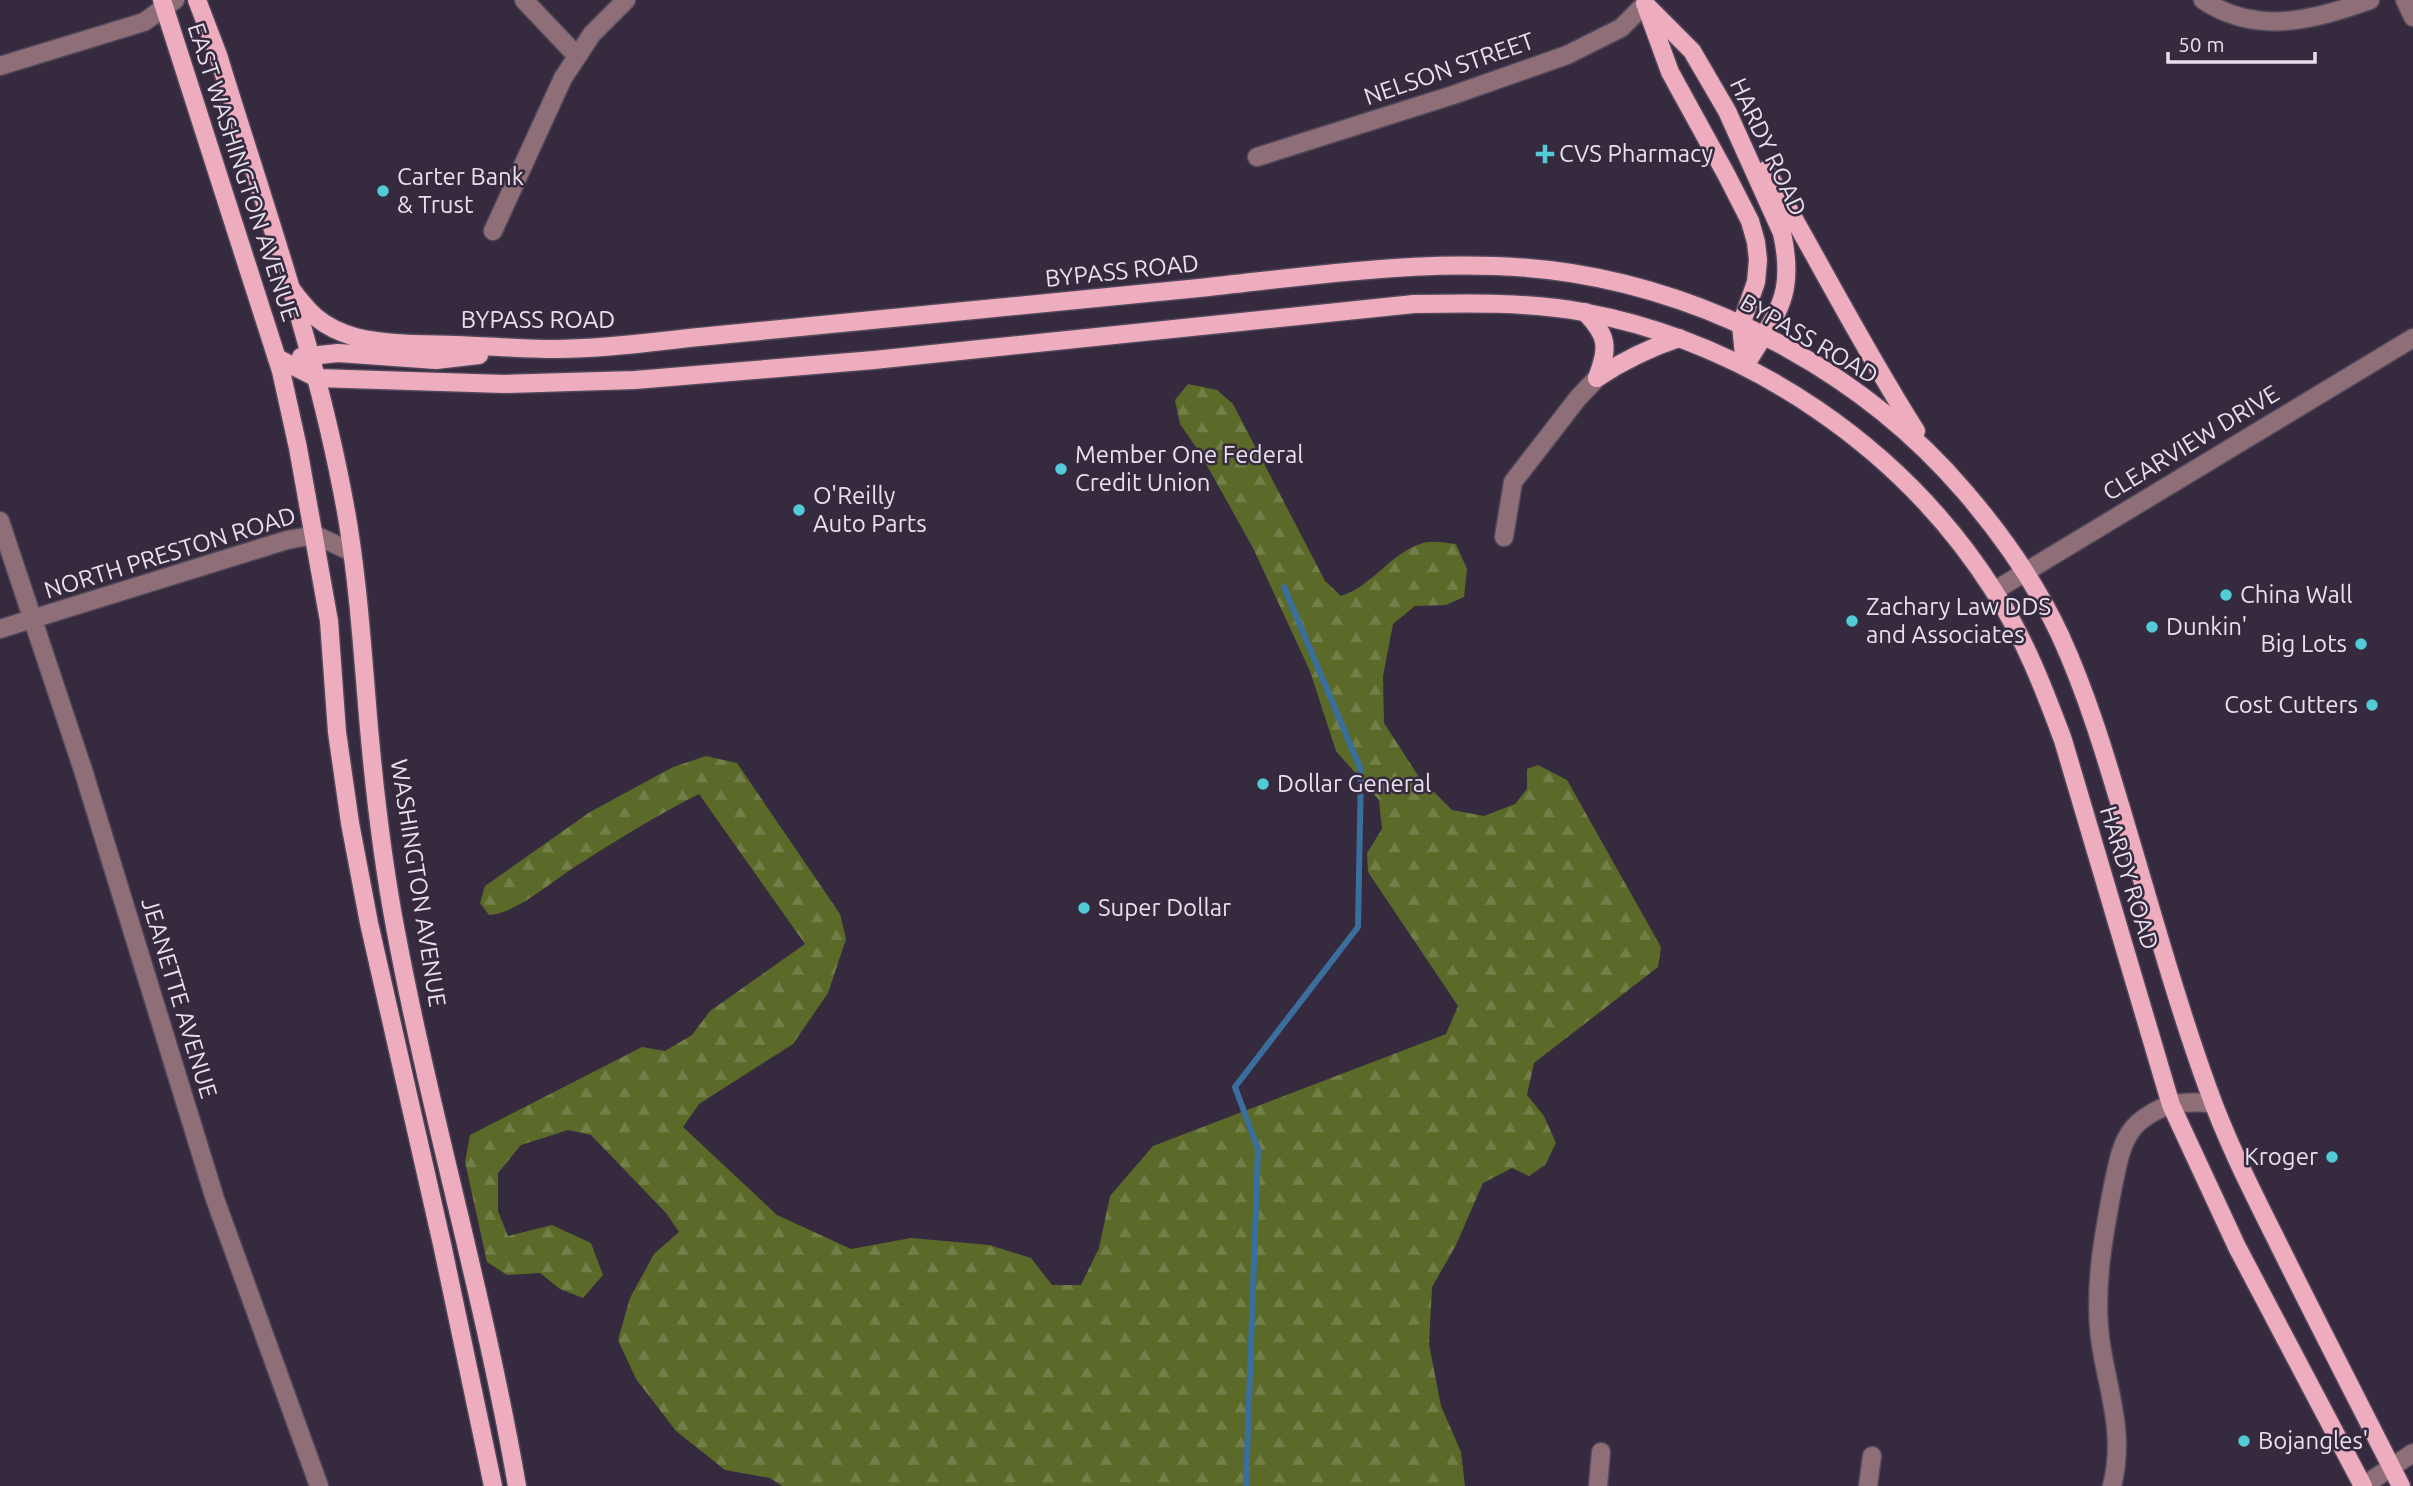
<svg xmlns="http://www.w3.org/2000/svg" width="2413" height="1486" viewBox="0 0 2413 1486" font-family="Ubuntu,sans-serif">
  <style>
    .forest { fill: url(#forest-firs) }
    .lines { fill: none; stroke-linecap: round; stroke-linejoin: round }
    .stream { stroke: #3a6f9d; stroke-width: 6 }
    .minor-casing { stroke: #52475a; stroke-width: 21 }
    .major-casing { stroke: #52475a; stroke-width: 21 }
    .minor { stroke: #8f6f77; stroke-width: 18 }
    .major { stroke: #eeadbe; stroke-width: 18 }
    .poi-dot { fill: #52cbd7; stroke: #352a3e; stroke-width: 2.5 }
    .labels { text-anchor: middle; stroke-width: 5; stroke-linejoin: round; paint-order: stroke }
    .street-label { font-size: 24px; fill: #e8e0ed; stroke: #352a3e }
    .poi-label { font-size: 24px; fill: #e8e0ed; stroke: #352a3e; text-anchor: start }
  </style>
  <defs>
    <pattern id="forest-firs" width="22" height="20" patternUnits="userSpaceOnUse" patternTransform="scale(1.75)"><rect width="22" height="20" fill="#5b6a28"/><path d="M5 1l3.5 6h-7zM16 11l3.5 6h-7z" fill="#737f48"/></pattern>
  </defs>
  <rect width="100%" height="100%" fill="#352a3e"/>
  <path class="forest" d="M1188 384 1217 390 1233 404 1325 581 1341 596C1373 586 1391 552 1423 543 1433 540 1447 543 1456 544L1467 569 1464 597 1446 605 1415 606 1393 624 1383 676 1384 723 1419 777 1452 810 1484 816 1515 804 1527 789V769L1538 765 1567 780 1661 947 1658 967 1534 1063 1527 1095 1544 1116 1556 1143 1545 1165 1529 1176 1512 1168 1483 1183 1456 1245 1432 1287 1429 1344 1441 1406 1461 1452 1465 1486H782L770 1478 725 1470 676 1431 636 1379 618 1340 630 1298 654 1254 679 1232 666 1213 591 1135 568 1130 521 1145 498 1173V1211L508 1236 552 1225 591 1243 603 1275 583 1298 560 1289 540 1273 507 1275 487 1262 465 1162 470 1135 642 1047 665 1051 692 1035 710 1011 805 944 699 794C655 816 614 842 573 868 549 884 516 913 489 915L480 903 485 886 590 812 673 767 706 756 737 763 840 914 846 939 828 993 793 1044 699 1104 683 1127 777 1215 851 1249 911 1238 989 1245 1031 1258 1052 1285H1081L1099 1248 1110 1196 1153 1146 1446 1034 1458 1006 1368 872 1367 853 1382 829 1379 800 1336 751 1310 671 1253 548 1200 453 1180 424 1175 400Z"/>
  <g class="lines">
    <path class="stream" d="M1246 1486 1258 1149 1235 1087 1358 927 1361 770 1284 587"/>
    <defs>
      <g id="minor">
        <path d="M524 0 577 56"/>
        <path d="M2203 0C2257 36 2313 20 2370 0"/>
        <path d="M2405 0 2413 17"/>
        <path d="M0 66 144 22 175 0"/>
        <path d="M1257 157 1453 95 1567 55 1621 28 1645 4"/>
        <path d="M493 231 563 78 592 34 626 0"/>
        <path d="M0 521 83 770 215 1199 319 1486"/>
        <path d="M1504 537 1513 482 1578 398 1597 378"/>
        <path d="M1994 591 2413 338"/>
        <path d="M0 629 287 540 315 535 352 552"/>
        <path d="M1598 1486 1601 1452"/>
        <path d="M1868 1486 1872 1456"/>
        <path d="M2112 1486C2125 1434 2109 1395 2101 1345 2093 1292 2103 1238 2113 1186 2117 1168 2120 1146 2131 1131 2138 1120 2158 1108 2171 1105 2183 1101 2200 1103 2213 1103"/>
        <path d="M2363 1486 2413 1453"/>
      </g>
      <g id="major">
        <path d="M162 0 281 371 298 448 329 621 337 732 350 823 369 923 442 1244 493 1486"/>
        <path d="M197 0 218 55C265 209 321 363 348 523 359 591 363 659 369 728 375 796 383 864 396 932 431 1118 485 1300 517 1486"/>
        <path d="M1645 4 1692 51 1727 111 1782 233C1796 297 1776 314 1745 366"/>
        <path d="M1647 9 1670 72 1726 174 1750 221 1756 242 1758 260 1756 282 1741 325 1745 366"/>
        <path d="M1766 170C1817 257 1862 346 1916 431"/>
        <path d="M289 286C309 313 321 327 355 337 387 345 422 344 455 345 488 346 522 349 556 349 603 349 652 342 699 337 866 321 1032 304 1199 288 1322 275 1448 254 1571 273 1721 297 1866 376 1965 492 2002 535 2036 584 2060 635 2088 696 2107 761 2126 825 2152 912 2176 1000 2207 1086 2226 1140 2252 1191 2278 1243 2318 1324 2360 1405 2401 1486"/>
        <path d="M1585 312C1608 336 1609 347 1597 378"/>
        <path d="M301 357 338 353 436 360 479 355"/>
        <path d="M277 358 317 378 504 384 635 380 874 360 1414 304C1471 303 1527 302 1583 312 1750 343 1903 448 1994 591 2024 637 2044 689 2063 740L2171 1105 2237 1247 2363 1486"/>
        <path d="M1597 378C1624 360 1649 348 1679 338"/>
      </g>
    </defs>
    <use href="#minor" class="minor-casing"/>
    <use href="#major" class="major-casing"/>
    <use href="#minor" class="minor"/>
    <use href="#major" class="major"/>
  </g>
  <g class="poi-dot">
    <path d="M1541.5 143.5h7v7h7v7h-7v7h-7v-7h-7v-7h7z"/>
    <circle cx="383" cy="191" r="7"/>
    <circle cx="1061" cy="469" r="7"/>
    <circle cx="799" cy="510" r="7"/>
    <circle cx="2226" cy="595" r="7"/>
    <circle cx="1852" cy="621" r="7"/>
    <circle cx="2152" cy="627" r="7"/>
    <circle cx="2361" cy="644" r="7"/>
    <circle cx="2372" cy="705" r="7"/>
    <circle cx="1263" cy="784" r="7"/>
    <circle cx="1084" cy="908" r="7"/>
    <circle cx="2332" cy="1157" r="7"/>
    <circle cx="2244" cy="1441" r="7"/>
  </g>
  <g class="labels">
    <g class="street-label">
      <text transform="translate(1449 69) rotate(-19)" y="8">NELSON STREET</text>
      <text transform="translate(1768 147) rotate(65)" y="8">HARDY ROAD</text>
      <text transform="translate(243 172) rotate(72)" y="8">EAST WASHINGTON AVENUE</text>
      <text transform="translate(1122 271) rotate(-6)" y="8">BYPASS ROAD</text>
      <text x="538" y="328">BYPASS ROAD</text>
      <text transform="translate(1809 339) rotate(30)" y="8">BYPASS ROAD</text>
      <text transform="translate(2191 443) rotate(-31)" y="8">CLEARVIEW DRIVE</text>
      <text transform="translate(170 553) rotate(-17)" y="8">NORTH PRESTON ROAD</text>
      <text transform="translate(2129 878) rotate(73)" y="8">HARDY ROAD</text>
      <text transform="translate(418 883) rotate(81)" y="8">WASHINGTON AVENUE</text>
      <text transform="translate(179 998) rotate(73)" y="8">JEANETTE AVENUE</text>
    </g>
    <g class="poi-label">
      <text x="1559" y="162">CVS Pharmacy</text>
      <text x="397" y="185">Carter Bank<tspan x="397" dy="28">&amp; Trust</tspan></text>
      <text x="1075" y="463">Member One Federal<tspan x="1075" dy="28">Credit Union</tspan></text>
      <text x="813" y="504">O'Reilly<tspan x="813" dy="28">Auto Parts</tspan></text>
      <text x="2240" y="603">China Wall</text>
      <text x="1866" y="615">Zachary Law DDS<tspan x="1866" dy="28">and Associates</tspan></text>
      <text x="2166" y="635">Dunkin'</text>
      <text x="2347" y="652" text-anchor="end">Big Lots</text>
      <text x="2358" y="713" text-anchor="end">Cost Cutters</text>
      <text x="1277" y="792">Dollar General</text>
      <text x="1098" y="916">Super Dollar</text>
      <text x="2318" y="1165" text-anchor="end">Kroger</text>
      <text x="2258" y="1449">Bojangles'</text>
    </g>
  </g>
  <path d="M2168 52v10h147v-10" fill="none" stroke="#e8e0ed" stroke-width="3.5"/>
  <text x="2178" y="52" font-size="21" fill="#e8e0ed" stroke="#352a3e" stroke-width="5" paint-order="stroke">50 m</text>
</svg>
